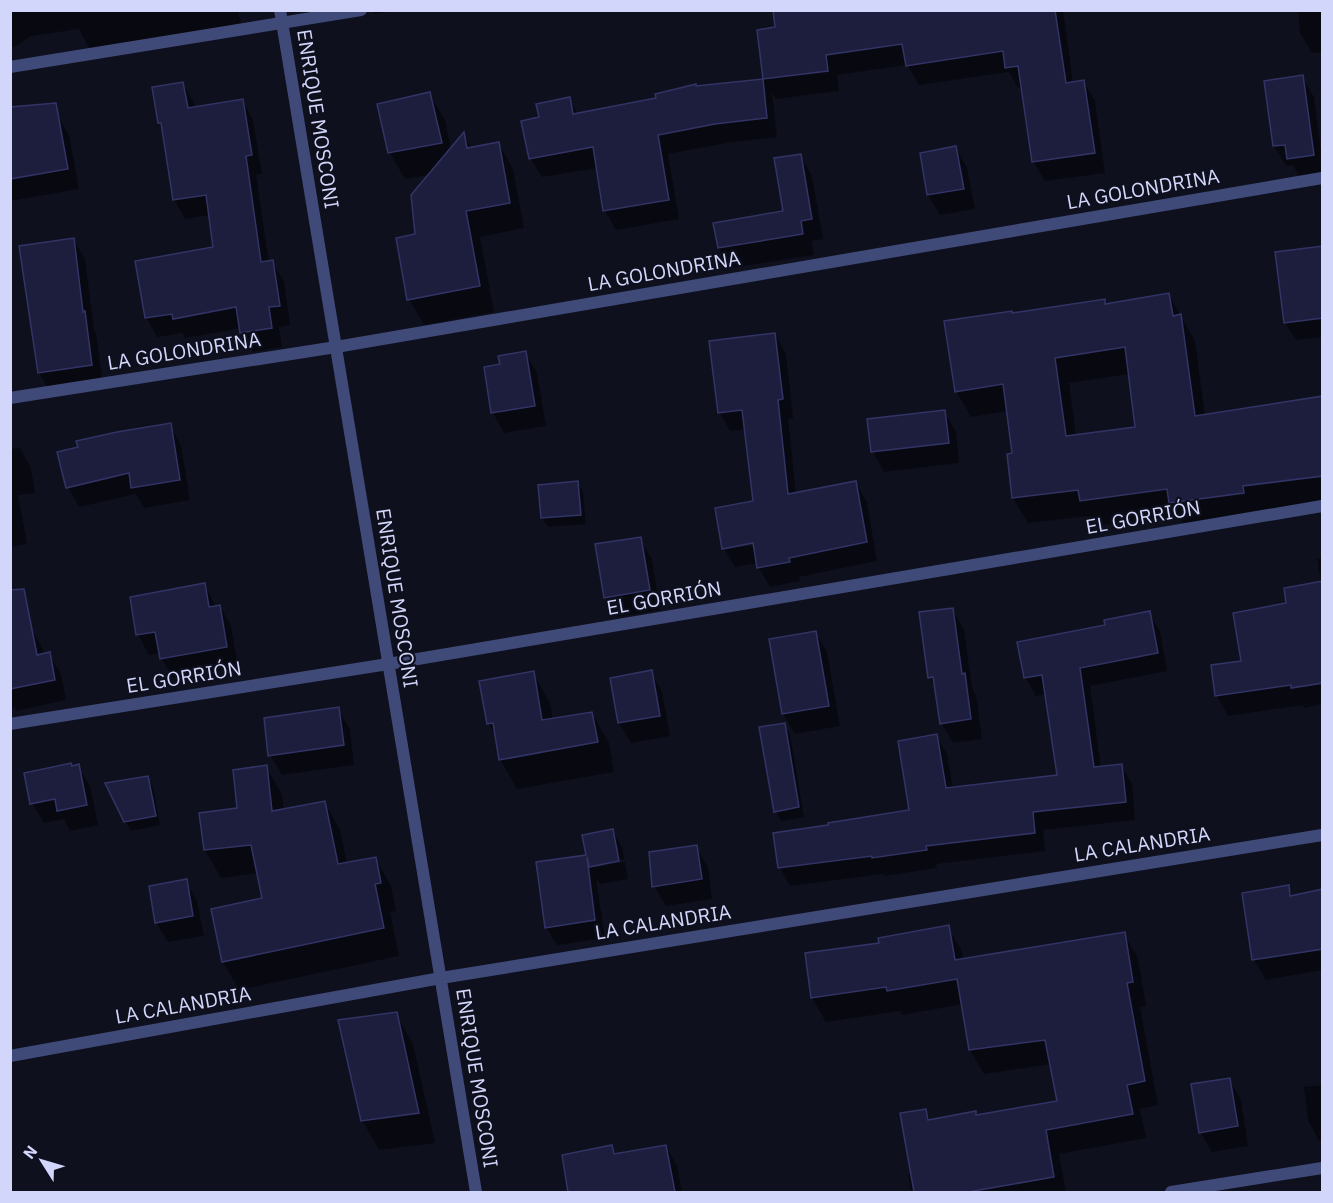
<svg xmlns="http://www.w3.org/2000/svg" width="1333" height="1203" viewBox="0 0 1333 1203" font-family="'IBM Plex Sans',sans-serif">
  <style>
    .shadow { fill: #0007; fill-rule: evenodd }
    .building { fill: #1d1e3d; stroke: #323466; stroke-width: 1.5; fill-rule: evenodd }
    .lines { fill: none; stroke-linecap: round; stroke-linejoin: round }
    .street { stroke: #3f4a78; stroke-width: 12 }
    .labels { text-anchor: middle; stroke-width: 4.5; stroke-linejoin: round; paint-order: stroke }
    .street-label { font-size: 20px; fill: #d2d6fa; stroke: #0f101e }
  </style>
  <rect width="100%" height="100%" fill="#0f101e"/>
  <g class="shadow">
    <path d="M10 10H238L241 23 140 44 91 52 79 29 31 36 16 46 10 47Z"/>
    <path d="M372 10H398L374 14Z"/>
    <path d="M775 10H1063L1073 83 1083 81 1095 101 1105 173 1045 181 1033 161 1022 87 1018 88 1009 72 919 85 907 65 837 75 839 91 776 99 772 93 777 137 727 143 668 154 679 219 616 230 605 211 598 168 542 177 530 158 541 119 569 99 578 115 657 99 696 88 764 81 758 31 777 29Z"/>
    <path d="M1298 10H1322V52L1312 53 1300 33Z"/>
    <path d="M1302 77 1314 97 1322 159V176L1300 178 1293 165 1286 166 1274 146Z"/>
    <path d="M183 84 194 103 195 108 242 100 253 120 262 174 256 175 269 262H272L284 281 290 325 279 327 282 347 253 352 241 333V328L185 338 182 333 157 337 146 317 215 248 210 215 185 219 174 199 163 130 159 123Z"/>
    <path d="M429 93 445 120 451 149 463 134 472 149 498 143 513 169 524 228 480 237 494 312 424 325 409 299 416 236 429 175 405 179 390 153Z"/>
    <path d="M57 115 69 135 79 189 10 201V124Z"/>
    <path d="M956 148 967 168 975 209 940 215 928 195 922 154Z"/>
    <path d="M801 156 812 176 823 239 812 241 814 255 731 268 719 248 784 212Z"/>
    <path d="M73 239 85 259 94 329 96 333 103 385 51 393 39 373Z"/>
    <path d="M1322 248V337L1296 340 1285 323Z"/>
    <path d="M1169 295 1195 341 1205 416 1322 398V503L1185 528 1178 515 1096 526 1090 516 1028 523 1013 498 1014 455 1008 411 971 417 956 391 1012 315 1104 301 1106 305ZM1130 374 1137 428 1076 436 1069 383Z"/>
    <path d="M775 334 786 354 793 418 788 419 796 494 856 483 867 502 877 561 799 577 800 581 770 587 759 568 758 563 735 567 724 548 754 502 746 429 730 431 719 412ZM760 541 761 544 728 549V546Z"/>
    <path d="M525 353 537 373 546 426 504 433 493 413 502 366Z"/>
    <path d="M944 411 956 432 959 463 884 472 873 452Z"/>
    <path d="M170 425 181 445 190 500 144 508 136 494 79 507 68 487Z"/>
    <path d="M20 448 31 468 35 493 18 495 27 544 10 547V449Z"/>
    <path d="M578 483 583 492 586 524 548 527 542 518Z"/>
    <path d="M640 539 652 559 660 610 617 617 605 597Z"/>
    <path d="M1322 558V704L1304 708 1303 705 1228 716 1217 696 1213 666 1243 662 1288 604 1321 582 1317 559Z"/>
    <path d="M205 585 216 607 220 606 231 626 238 667 173 678 161 658 160 653 149 655 138 634Z"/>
    <path d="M952 609 964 630 972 688 976 695 982 739 953 743 941 723 936 690 930 678 921 614Z"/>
    <path d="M1149 613 1160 631 1167 671 1090 686 1101 768 1121 765 1132 784 1135 820 1043 830 1045 851 936 864 937 868 884 876 883 874 790 886 780 868 775 834 910 811 936 736 947 754 953 789 1059 776 1047 694 1036 696 1025 677 1106 626Z"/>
    <path d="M30 627 42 647 44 655 49 654 61 674 66 700 16 711 15 708 10 709V630Z"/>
    <path d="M815 632 827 652 840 726 795 734 783 714Z"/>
    <path d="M651 672 662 692 670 736 631 743 619 723 611 679Z"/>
    <path d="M533 673 550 703 553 720 592 713 609 743 614 772 517 789 500 759 497 737 488 723Z"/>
    <path d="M338 709 350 729 354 765 282 775 270 755Z"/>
    <path d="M784 724 790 734 804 817 781 821 776 811Z"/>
    <path d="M78 766 90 786 98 825 70 831 64 819 44 823 32 803 72 767Z"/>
    <path d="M266 767 282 795 284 810 324 802 340 830 347 864 375 858 391 886 396 911 390 912 399 956 239 990 223 962 264 899 259 873 221 878 205 850 201 815 239 810Z"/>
    <path d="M147 778 153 787 160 825 131 831 125 821Z"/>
    <path d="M613 831 623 849 624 859 593 865 595 867 625 862 628 879 600 884 596 878 605 938 557 945 546 927 538 864 588 856Z"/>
    <path d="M696 847 708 867 712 899 666 906 654 886Z"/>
    <path d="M186 881 197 901 204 936 168 942 156 922Z"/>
    <path d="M1288 887 1293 897 1322 890V970L1266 980 1254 959Z"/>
    <path d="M948 927 962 951 963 960 1124 934 1138 958 1146 1006 1140 1007 1158 1105 1140 1109 1146 1138 1059 1154 1066 1192H911L908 1175 912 1174 925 1110 931 1121 977 1117 1058 1102 1052 1064 984 1074 970 1050 963 1004 902 1015 900 1011 826 1022 812 998 880 944Z"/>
    <path d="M396 1014 413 1044 435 1143 379 1150 362 1120Z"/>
    <path d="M1229 1080 1241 1100 1248 1146 1212 1152 1200 1132Z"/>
    <path d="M1322 1085V1140L1319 1141 1308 1120 1304 1087Z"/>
    <path d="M666 1146 677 1166 682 1192H570L563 1156 612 1147 616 1155Z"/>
  </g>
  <g class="building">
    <path d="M773 10H1055L1066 83 1084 80 1095 153 1032 162 1018 66 1005 68 1003 51 906 66 902 44 826 55 828 71 763 79 757 30 775 27Z"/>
    <path d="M1303 75 1314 155 1287 159 1285 145 1273 146 1264 81Z"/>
    <path d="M763 79 767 118 715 124 658 135 669 200 603 211 593 147 529 159 521 121 539 117 536 104 570 97 573 114 656 98 655 94 696 84V86Z"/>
    <path d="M183 82 188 108 243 99 252 155 246 156 261 262 273 260 280 306 269 307 272 328 240 333 236 307 173 319 172 314 145 318 135 261 213 247 206 195 173 200 161 123H158L152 87Z"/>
    <path d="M430 92 442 143 388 153 377 104Z"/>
    <path d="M56 103 68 169 10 179V107Z"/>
    <path d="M464 132 467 148 499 142 510 203 466 211 480 286 407 300 396 238 415 234 411 195Z"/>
    <path d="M956 146 964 189 927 195 920 153Z"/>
    <path d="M801 154 812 219 801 221 803 234 718 248 713 223 783 211 774 158Z"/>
    <path d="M74 238 83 312 85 311 92 365 38 373 19 246Z"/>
    <path d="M1323 246V318L1284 323 1275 252Z"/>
    <path d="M1169 293 1173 316 1181 314 1195 416 1323 396V476L1243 486 1244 493 1169 503 1167 489 1080 501 1078 490 1012 498 1007 454 1012 453 1003 384 955 392 944 321 1012 311V313L1105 299V304ZM1125 347 1135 427 1066 436 1055 358Z"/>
    <path d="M775 333 783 399 778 400 788 494 856 481 867 542 789 558 790 562 757 568 753 543 722 549 715 508 753 501 742 410 718 413 709 341Z"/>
    <path d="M526 351 535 406 491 413 484 367 500 364 498 356Z"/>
    <path d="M945 410 949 443 871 452 867 419Z"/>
    <path d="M171 423 180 480 131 488 129 473 66 488 57 452 78 447 76 441 117 432Z"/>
    <path d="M578 481 581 515 541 518 538 485Z"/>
    <path d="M641 537 650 590 604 598 595 544Z"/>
    <path d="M1323 581V683L1291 688V685L1215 696 1211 665 1241 661 1233 613 1286 603 1284 588Z"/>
    <path d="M205 583 209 607 220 605 227 647 160 659 155 632 136 635 130 597Z"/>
    <path d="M24 589 37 655 50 652 55 680 10 689V590Z"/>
    <path d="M953 608 962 674 965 673 971 719 940 724 933 677 928 678 919 612Z"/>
    <path d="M1150 611 1158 653 1080 668 1094 767 1122 764 1126 802 1033 812 1035 833 926 846 927 850 872 858V856L778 868 773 833 828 825V823L909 810 898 741 937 734 946 788 1057 775 1042 675 1024 678 1017 642 1105 625 1104 620Z"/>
    <path d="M816 631 829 706 782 714 769 639Z"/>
    <path d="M652 670 660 716 618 723 610 678Z"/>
    <path d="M534 671 542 720 592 712 598 742 499 760 493 723 487 724 479 681Z"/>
    <path d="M339 707 344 745 268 756 264 718Z"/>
    <path d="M785 723 799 807 774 812 759 727Z"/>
    <path d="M71 763 72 766 79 764 87 805 57 811 55 799 30 804 24 773Z"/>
    <path d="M267 765 272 811 325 801 338 864 376 857 381 883 375 884 384 928 222 962 211 909 262 898 251 845 204 850 199 813 237 808 233 770Z"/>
    <path d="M148 776 156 816 124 822 105 783Z"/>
    <path d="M613 829 619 861 589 867 587 857 595 920 545 928 536 862 586 855 582 835Z"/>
    <path d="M697 845 702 879 652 887 649 852Z"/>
    <path d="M187 879 193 916 155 923 149 886Z"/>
    <path d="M1289 885 1290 896 1323 889V949L1252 960 1242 893Z"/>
    <path d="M949 925 955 960 1125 932 1133 982 1127 983 1145 1081 1127 1085 1133 1114 1046 1130 1054 1177 968 1192H914L900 1113 926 1109 928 1120 976 1111V1115L1057 1101 1045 1040 969 1050 957 979 887 991 886 987 811 998 805 953 879 943 878 938Z"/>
    <path d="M397 1012 419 1113 361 1121 338 1020Z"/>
    <path d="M1230 1078 1238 1126 1199 1133 1191 1084Z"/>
    <path d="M612 1145 614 1154 666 1145 675 1192H568L562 1155Z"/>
  </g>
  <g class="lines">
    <g class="street">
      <path d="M280 10 476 1192"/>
      <path d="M10 67 361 10"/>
      <path d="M10 398 336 347 1322 178"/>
      <path d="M10 724 388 664 1322 506"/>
      <path d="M10 1056 441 978 1322 835"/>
      <path d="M1171 1192 1322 1168"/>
    </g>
  </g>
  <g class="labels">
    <g class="street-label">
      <text transform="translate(318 119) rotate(81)" y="7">ENRIQUE MOSCONI</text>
      <text transform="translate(1143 189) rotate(-10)" y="7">LA GOLONDRINA</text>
      <text transform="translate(664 271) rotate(-10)" y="7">LA GOLONDRINA</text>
      <text transform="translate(184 351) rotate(-9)" y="7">LA GOLONDRINA</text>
      <text transform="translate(1143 517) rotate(-10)" y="7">EL GORRIÓN</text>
      <text transform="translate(397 598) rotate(81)" y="7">ENRIQUE MOSCONI</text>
      <text transform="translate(664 598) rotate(-10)" y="7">EL GORRIÓN</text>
      <text transform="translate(184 677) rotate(-9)" y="7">EL GORRIÓN</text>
      <text transform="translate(1142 844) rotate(-9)" y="7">LA CALANDRIA</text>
      <text transform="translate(663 922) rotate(-9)" y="7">LA CALANDRIA</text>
      <text transform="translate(183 1005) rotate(-10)" y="7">LA CALANDRIA</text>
      <text transform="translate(477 1078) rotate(81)" y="7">ENRIQUE MOSCONI</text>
    </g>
  </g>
  <rect width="1333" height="1203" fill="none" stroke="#d2d6fa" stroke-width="24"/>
  <g transform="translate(42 1161) rotate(307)" stroke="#0f101e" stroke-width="4.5" paint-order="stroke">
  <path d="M0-4.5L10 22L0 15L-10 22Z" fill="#d2d6fa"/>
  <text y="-9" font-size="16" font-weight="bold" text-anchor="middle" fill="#d2d6fa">N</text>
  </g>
</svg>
